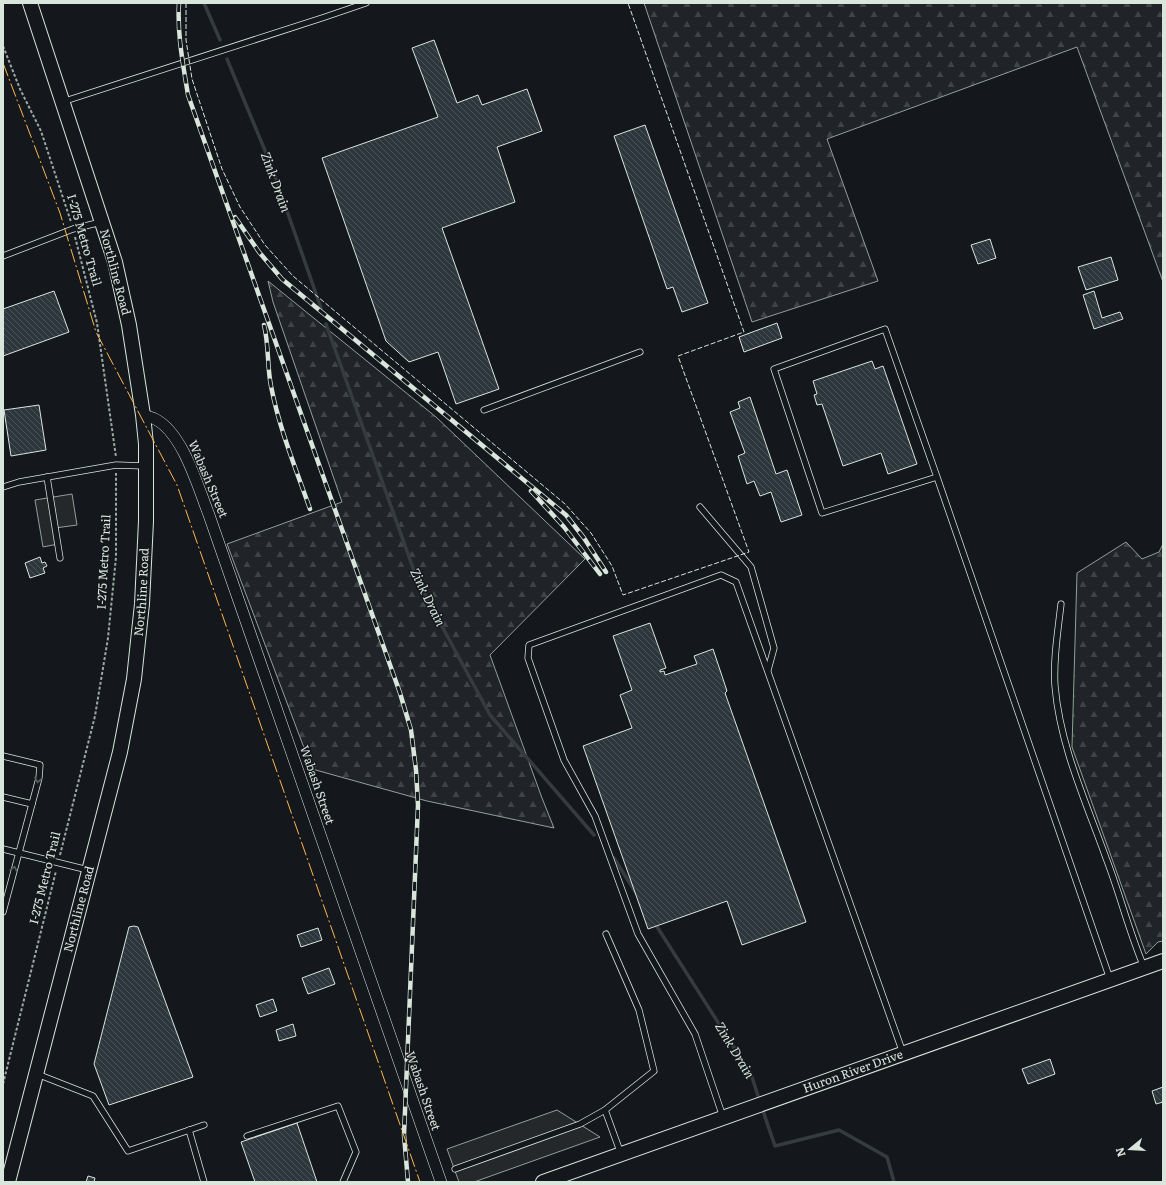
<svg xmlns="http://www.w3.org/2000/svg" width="1166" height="1185" viewBox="0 0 1166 1185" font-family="Literata,serif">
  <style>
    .forest { fill: url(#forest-firs); stroke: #939e99 }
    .parking { fill: #24282b; stroke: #939e99 }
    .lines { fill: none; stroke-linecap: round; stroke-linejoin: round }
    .stream { stroke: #363b3e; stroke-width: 3.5 }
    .building { fill: url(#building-back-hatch); stroke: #d8e6dc }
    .service-casing { stroke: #d8e6dc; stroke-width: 7 }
    .minor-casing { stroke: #d8e6dc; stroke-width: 12 }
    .tertiary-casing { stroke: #d8e6dc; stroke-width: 16 }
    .path { stroke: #9da8a2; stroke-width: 2; stroke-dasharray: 3 2; stroke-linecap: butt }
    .service { stroke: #14181c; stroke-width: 5.5 }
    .minor { stroke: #14181c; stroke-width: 11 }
    .tertiary { stroke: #14181c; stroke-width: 14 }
    .rail-casing { stroke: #d8e6dc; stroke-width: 4.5 }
    .rail { stroke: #14181c; stroke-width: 3; stroke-dasharray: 9; stroke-linecap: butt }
    .fence { stroke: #d8e6dc; stroke-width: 1; stroke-dasharray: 5 2; stroke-linecap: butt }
    .power { stroke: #ffb74d; stroke-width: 1; stroke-dasharray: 14 3 2 3; stroke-linecap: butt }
    .oneway { stroke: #59605f }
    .labels { text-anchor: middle; stroke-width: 3; stroke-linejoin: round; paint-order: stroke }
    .street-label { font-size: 12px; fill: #d8e6dc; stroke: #14181c }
    .water-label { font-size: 13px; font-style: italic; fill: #d8e6dc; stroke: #14181c }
  </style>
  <defs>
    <pattern id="forest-firs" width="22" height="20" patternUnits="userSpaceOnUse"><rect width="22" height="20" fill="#202428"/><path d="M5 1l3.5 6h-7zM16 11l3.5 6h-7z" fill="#404447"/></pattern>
    <pattern id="building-back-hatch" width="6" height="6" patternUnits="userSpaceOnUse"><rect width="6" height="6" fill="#2c363c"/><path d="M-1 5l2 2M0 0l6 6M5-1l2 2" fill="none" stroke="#4a5358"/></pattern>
  </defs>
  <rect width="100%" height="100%" fill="#14181c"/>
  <g class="forest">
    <path d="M644 3H1163V282L1077 47 827 139 878 281 752 322Z"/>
    <path d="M268 281 436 417 585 559 490 655 542 798 554 828 427 801 312 769 227 544 342 502 273 302Z"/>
    <path d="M1126 542 1142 559 1159 552 1163 544V941L1158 942 1146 954 1072 747 1077 573Z"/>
  </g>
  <g class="parking">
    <path d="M72 494 77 525 55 528 58 544 43 547 35 500Z"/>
    <path d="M557 1110 600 1137 474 1182H459L447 1149Z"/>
  </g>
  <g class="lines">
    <g class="stream">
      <path d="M204 3 220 40"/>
      <path d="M227 59 271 165 321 308"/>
      <path d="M326 324 418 582 490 715 594 835"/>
      <path d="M614 858 636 893"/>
      <path d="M654 922 751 1074 760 1102"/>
      <path d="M762 1108 775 1146 839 1130 887 1157 894 1182"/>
    </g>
  </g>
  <g class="building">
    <path d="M434 40 457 103 478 95 482 105 527 89 542 131 497 147 515 202 442 228 499 389 456 404 438 352 409 362 386 341 322 158 438 117 412 48Z"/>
    <path d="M645 125 708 303 682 312 673 287 667 289 614 136Z"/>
    <path d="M990 239 996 258 978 264 971 245Z"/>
    <path d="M1111 257 1118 280 1086 290 1078 267Z"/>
    <path d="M54 291 69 332 3 356V309Z"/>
    <path d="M1094 291 1102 318 1120 312 1123 319 1094 329 1083 295Z"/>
    <path d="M777 323 782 338 744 352 739 337Z"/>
    <path d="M872 361 875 369 883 366 917 464 888 474 881 453 843 466 822 404 817 405 814 395 817 394 813 381Z"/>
    <path d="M750 397 776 474 787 470 802 515 781 522 771 492 760 496 754 481 747 484 738 456 745 453 730 412 740 408 738 402Z"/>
    <path d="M39 405 46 450 11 456 4 410Z"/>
    <path d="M40 557 42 563 45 562 47 566 43 568 45 573 30 578 25 563Z"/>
    <path d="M650 623 666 668 660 670V672L664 671 665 675 697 664 694 656 713 649 727 691 725 693 806 922 742 945 727 901 648 929 583 746 632 728 620 695 632 690 613 636Z"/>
    <path d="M134 926 138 927 193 1077 109 1105 94 1064 129 927Z"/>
    <path d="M318 928 322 940 301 947 297 935Z"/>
    <path d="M329 968 335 984 308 994 302 978Z"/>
    <path d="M273 999 277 1011 260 1017 256 1005Z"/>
    <path d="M293 1024 296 1036 279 1041 276 1030Z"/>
    <path d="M1050 1059 1055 1074 1028 1084 1022 1069Z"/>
    <path d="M1163 1087V1102L1156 1104 1152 1091Z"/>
    <path d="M297 1123 317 1182H255L241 1142Z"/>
    <path d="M88 1176 95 1178 94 1182H86Z"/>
  </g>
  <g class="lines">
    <defs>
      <g id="service">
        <path d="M62 102 325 17 366 3"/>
        <path d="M3 256 73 229 101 222"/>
        <path d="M484 410 640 352"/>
        <path d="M47 477 60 558"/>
        <path d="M937 477 885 329 774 369 822 513 937 477 1110 979"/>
        <path d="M3 487 19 482 116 465 145 466"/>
        <path d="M700 507 751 567 774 648 768 670"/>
        <path d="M1061 604C1058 631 1053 659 1055 686 1060 746 1086 802 1106 858 1120 894 1129 932 1144 967"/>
        <path d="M3 756 40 765 39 778 3 912"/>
        <path d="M3 797 32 804"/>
        <path d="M3 849 88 870"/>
        <path d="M37 1074 93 1096 128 1151 204 1125"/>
        <path d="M605 1110 621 1154"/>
        <path d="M723 1117 695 1034 638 934 595 816 564 760 528 658 529 645 721 575 736 582 903 1053"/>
        <path d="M189 1130 204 1182"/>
        <path d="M247 1136 338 1106 356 1152 343 1182"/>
        <path d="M455 1169 580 1124 605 1110 654 1071 639 1010 606 934"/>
      </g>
      <path id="minor" d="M143 415C147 416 151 417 155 419 183 433 198 487 209 515L441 1182"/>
      <g id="tertiary">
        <path id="s1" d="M8 1182 120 752 134 679 138 641 142 604 146 521V444L143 415 129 325 115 262 30 3"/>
        <path id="s2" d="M543 1182 1163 961"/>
      </g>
    </defs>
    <use href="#service" class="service-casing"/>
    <use href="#minor" class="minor-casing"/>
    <use href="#tertiary" class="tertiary-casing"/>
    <g class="path">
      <path d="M3 46 20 89 41 131 71 222"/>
      <path d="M75 237 97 323 116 457"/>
      <path d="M60 855 95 716 108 638 116 557V473"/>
      <path d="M3 1084 56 871"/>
    </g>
    <use href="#service" class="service"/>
    <use href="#minor" class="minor"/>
    <use href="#tertiary" class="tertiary"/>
    <defs>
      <g id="rail">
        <path d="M179 3C177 34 183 64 188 95L400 693 411 730 416 770 418 805 404 1135 408 1182"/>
        <path d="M235 217 259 252 282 279 566 515 584 538 606 572"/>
        <path d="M264 325C269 345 267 366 271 386 279 428 296 469 310 509"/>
        <path d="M531 491 564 527 600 574"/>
      </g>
    </defs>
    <use href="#rail" class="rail-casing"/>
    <use href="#rail" class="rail"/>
    <path class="fence" d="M186 3V40L192 79 222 169 240 207 265 245 293 276 565 504 591 533 612 566 623 595 749 552 678 356 744 332 628 3"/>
    <path class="power" d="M3 63 60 213 96 332 177 485 420 1182"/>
  </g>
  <defs><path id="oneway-chevron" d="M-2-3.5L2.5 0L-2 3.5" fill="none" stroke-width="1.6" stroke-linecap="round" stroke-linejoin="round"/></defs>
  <g class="oneway">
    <use href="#oneway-chevron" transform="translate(38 780) rotate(101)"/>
    <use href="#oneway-chevron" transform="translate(14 869) rotate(-76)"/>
  </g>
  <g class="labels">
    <g class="street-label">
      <text transform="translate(84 240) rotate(74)" y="4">I-275 Metro Trail</text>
      <text transform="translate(115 272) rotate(75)" y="4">Northline Road</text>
      <text transform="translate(208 479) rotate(67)" y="4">Wabash Street</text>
      <text transform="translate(104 562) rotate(-87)" y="4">I-275 Metro Trail</text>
      <text dy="4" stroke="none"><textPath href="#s1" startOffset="606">Northline Road</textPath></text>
      <text transform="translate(317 785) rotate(71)" y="4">Wabash Street</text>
      <text transform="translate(45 878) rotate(-76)" y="4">I-275 Metro Trail</text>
      <text dy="4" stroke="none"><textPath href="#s1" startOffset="282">Northline Road</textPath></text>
      <text dy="4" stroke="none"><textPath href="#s2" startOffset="329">Huron River Drive</textPath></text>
      <text transform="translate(423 1091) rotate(71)" y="4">Wabash Street</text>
    </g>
    <g class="water-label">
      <text transform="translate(276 182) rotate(70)" y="5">Zink Drain</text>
      <text transform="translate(428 597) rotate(64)" y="5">Zink Drain</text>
      <text transform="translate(735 1050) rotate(59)" y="5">Zink Drain</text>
    </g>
  </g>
  <rect width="1166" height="1185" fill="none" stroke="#d8e6dc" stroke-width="8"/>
  <g transform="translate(1130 1149) rotate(252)" stroke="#14181c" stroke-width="3" paint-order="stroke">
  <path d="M0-3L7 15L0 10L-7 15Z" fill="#d8e6dc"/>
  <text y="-6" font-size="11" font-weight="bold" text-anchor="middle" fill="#d8e6dc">N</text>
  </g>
</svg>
